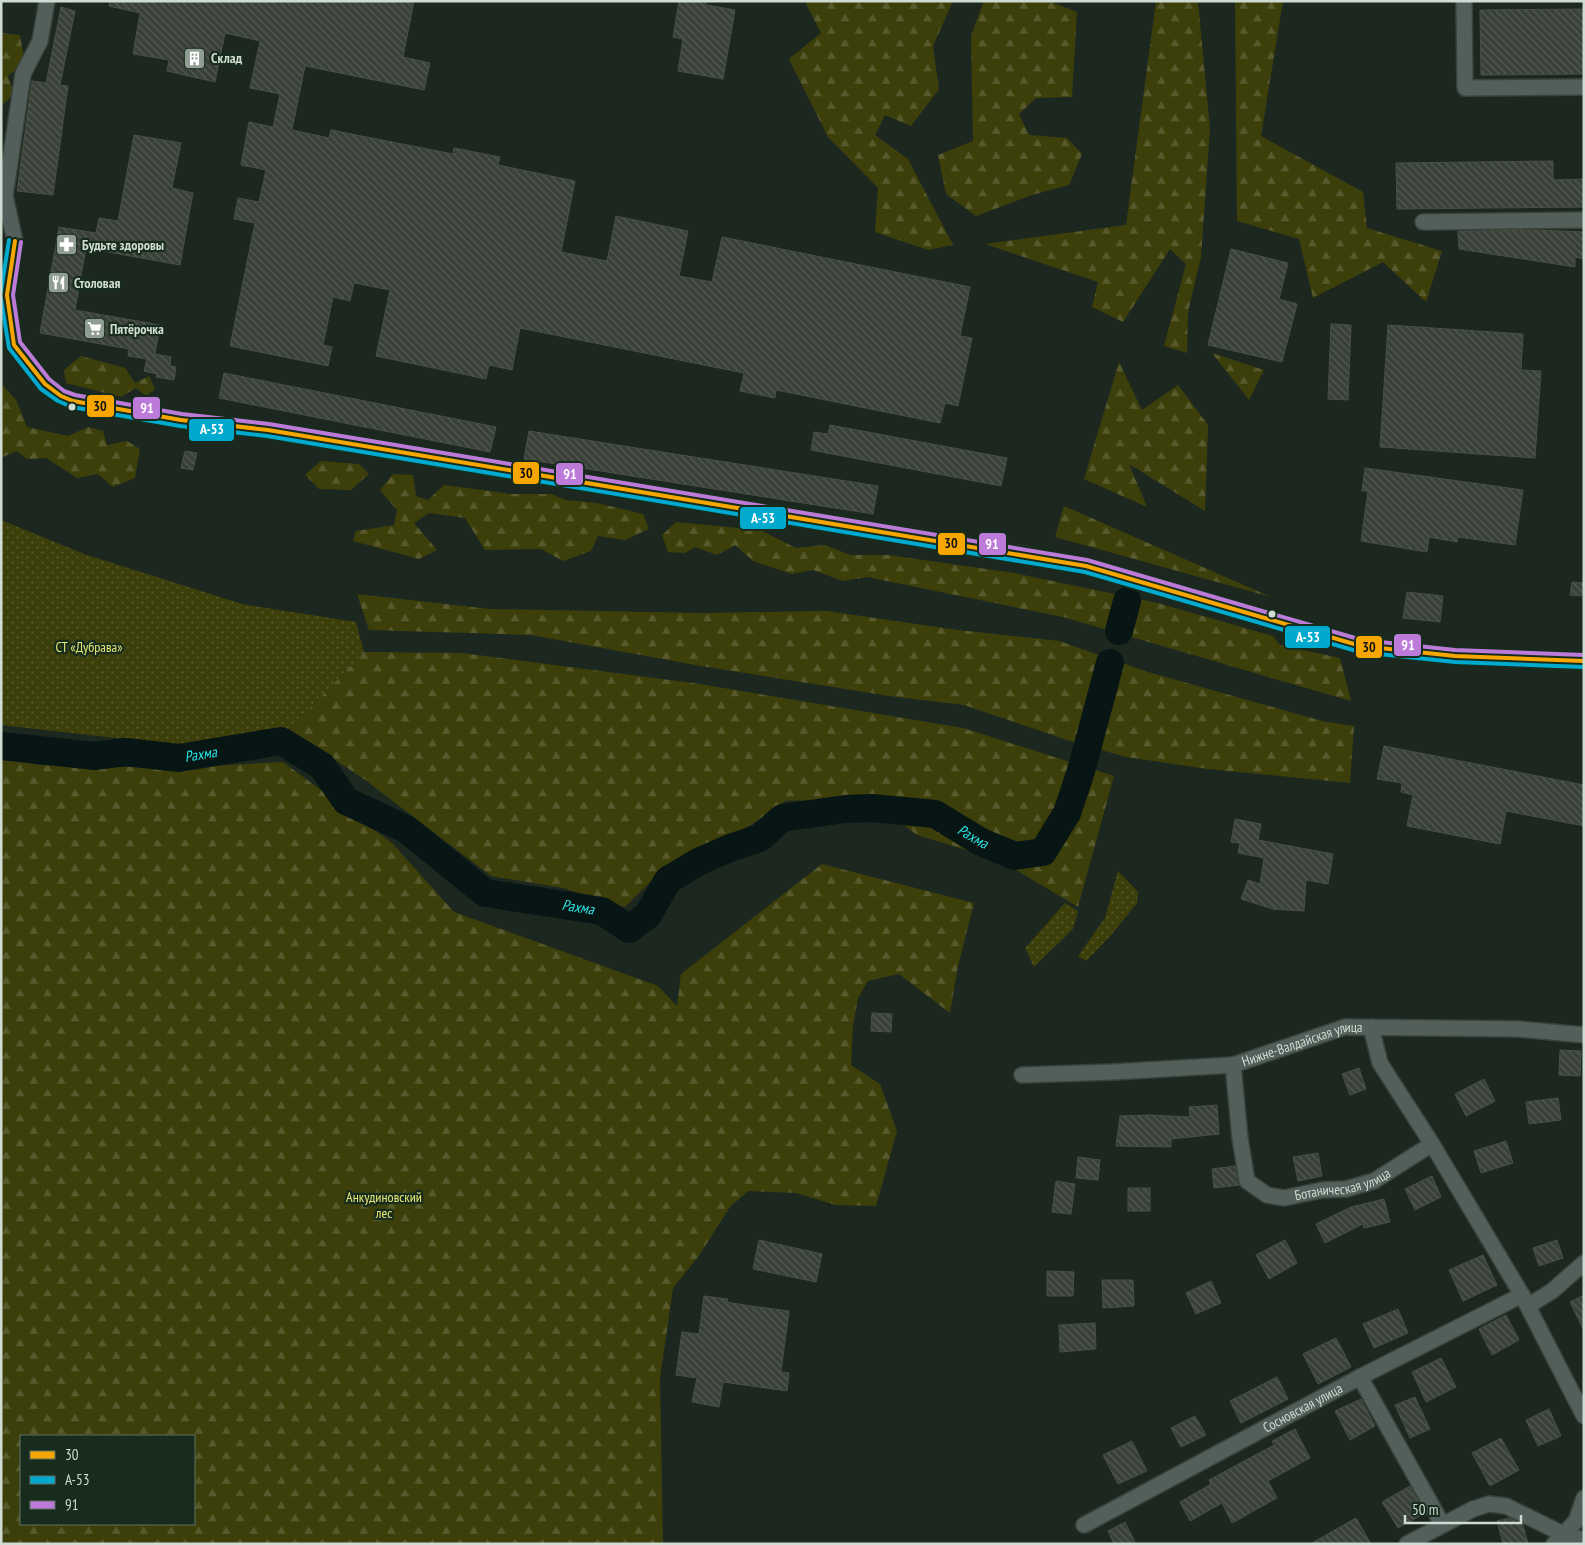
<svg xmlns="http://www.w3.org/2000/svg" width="1585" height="1545" viewBox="0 0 1585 1545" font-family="'PT Sans Narrow',sans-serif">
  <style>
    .grass { fill: url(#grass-dots) }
    .forest { fill: url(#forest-firs); fill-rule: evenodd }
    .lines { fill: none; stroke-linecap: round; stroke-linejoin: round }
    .river { stroke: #071514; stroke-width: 28 }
    .building { fill: url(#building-back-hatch); stroke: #475046 }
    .street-casing { stroke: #39433c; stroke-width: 18 }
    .street { stroke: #525f5a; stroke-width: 15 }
    .bus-1-casing { stroke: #172c1d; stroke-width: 8 }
    .bus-2-casing { stroke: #172c1d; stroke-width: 8 }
    .bus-3-casing { stroke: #172c1d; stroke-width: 8 }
    .bus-1 { stroke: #f7a600; stroke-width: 4 }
    .bus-2 { stroke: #00a9ce; stroke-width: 4 }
    .bus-3 { stroke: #bd7bd9; stroke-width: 4 }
    .bus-dot { fill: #cfdcd2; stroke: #172c1d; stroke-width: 2 }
    .labels { text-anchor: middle; stroke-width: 4.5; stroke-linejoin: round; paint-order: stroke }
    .poi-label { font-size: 14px; font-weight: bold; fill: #cfdcd2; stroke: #172c1d; text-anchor: start }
    .park-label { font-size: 14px; fill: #e5e776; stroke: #172c1d }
    .street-label { font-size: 14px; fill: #cfdcd2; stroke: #172c1d }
    .water-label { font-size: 15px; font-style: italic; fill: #2ae4e4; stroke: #172c1d }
    .line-badge { stroke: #172c1d; stroke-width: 2 }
    .badge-label { font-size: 14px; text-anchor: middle; font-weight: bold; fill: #fff }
    .pale-badge-label { font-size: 14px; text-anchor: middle; font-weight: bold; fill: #111 }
  </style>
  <defs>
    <pattern id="grass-dots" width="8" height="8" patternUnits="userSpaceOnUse" patternTransform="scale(1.25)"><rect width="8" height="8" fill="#3d3f0a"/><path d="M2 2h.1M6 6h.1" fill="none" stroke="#585a2d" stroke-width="1.8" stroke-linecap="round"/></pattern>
    <pattern id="forest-firs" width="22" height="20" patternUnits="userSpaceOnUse" patternTransform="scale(1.25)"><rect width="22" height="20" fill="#3d3f0a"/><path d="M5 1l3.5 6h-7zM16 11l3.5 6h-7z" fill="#585a2d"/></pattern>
    <pattern id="building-back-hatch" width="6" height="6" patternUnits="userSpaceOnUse" patternTransform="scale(1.25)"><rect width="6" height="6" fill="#394038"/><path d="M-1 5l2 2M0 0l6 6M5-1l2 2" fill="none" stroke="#555b54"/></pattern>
  </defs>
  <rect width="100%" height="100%" fill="#1c271f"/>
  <g class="grass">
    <path d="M1 520 84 554 242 604 356 622 364 652 289 730 178 745 1 725Z"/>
    <path d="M1118 871 1138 892 1137 903 1112 934 1086 961 1078 956 1105 918Z"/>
    <path d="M1065 903 1078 911 1073 929 1034 967 1025 948Z"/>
  </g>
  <g class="forest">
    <path d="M807 1H953L933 46 939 89 911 126 885 115 875 135 908 159 953 245 928 250 875 232 878 188 828 137 789 59 821 33 806 4Z"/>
    <path d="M984 1H1048L1077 12 1072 97 1036 98 1019 114 1029 135 1067 138 1082 154 1069 185 1032 195 976 216 946 194 938 155 973 141 971 36Z"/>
    <path d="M1156 1H1198L1210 129 1201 257 1188 312 1187 353 1164 346 1186 264 1170 249 1123 322 1092 307 1098 282 985 244 1126 225Z"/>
    <path d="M1235 1H1283L1261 136 1363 192 1367 228 1442 251 1426 302 1383 262 1313 298 1299 239 1237 221Z"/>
    <path d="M1 33 20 35 25 62 8 76 14 94 1 106Z"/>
    <path d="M1212 353 1264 370 1249 400Z"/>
    <path d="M81 356 125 368 135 383 149 376 155 389 146 396 136 388 121 397 66 383 64 370Z"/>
    <path d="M1119 362 1142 410 1178 385 1208 425 1205 511 1129 464 1147 507 1084 479Z"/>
    <path d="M1 383 16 400 27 427 68 436 88 427 103 431 107 445 127 441 140 449 135 478 113 487 98 474 77 478 46 458 27 459 17 451 3 457H1Z"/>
    <path d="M321 461 359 464 369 474 351 490 319 489 305 475Z"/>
    <path d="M393 474 413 475 416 496 428 500 444 485 511 494H552L565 500 597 503 643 514 649 529 625 540 598 536 591 551 563 561 541 549 485 550 465 518 429 513 414 523 437 550 419 559 353 541 356 531 394 525 397 510 380 490Z"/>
    <path d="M1064 506 1271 597 1055 537Z"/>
    <path d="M676 522 760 530 796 548 825 545 850 555H889L1014 573 1158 603 1273 636 1280 645 1340 658 1351 701 1063 617 867 577 843 581 813 570 792 574 753 561 735 545 717 555 695 547 685 553 668 552 662 535Z"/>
    <path d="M357 594 490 609 700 613 827 611 958 630 1059 641 1148 672 1322 721 1354 726 1350 783 1208 769 1126 757 1073 742 964 705 889 696 701 666 531 635 369 630Z"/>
    <path d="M364 652 462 653 693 683 963 728 1114 776 1078 907 999 860 917 835 868 798 785 801 751 825 666 866 625 907 563 888 491 876 364 779 289 730Z"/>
    <path d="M1 757 38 765 174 768 283 762 392 843 454 912 658 986 677 1006 681 974 822 864 974 903 958 966 950 1013 899 974 868 981 858 998 853 1026 851 1065 880 1084 897 1131 876 1206 836 1205 796 1193 748 1191 730 1207 698 1257 673 1288 660 1378 663 1544H1ZM21 1436H194V1524H21Z"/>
  </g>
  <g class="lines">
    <g class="river">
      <path d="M1119 631 1127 601"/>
      <path id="s1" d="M1 746 95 756 126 752 179 758 281 741 322 766 346 801 406 829 485 893 602 911 629 929 648 915 668 880 700 861 730 848 760 838 782 818 845 809 872 808 935 814 981 842 1015 856 1043 852 1067 813 1081 771 1110 663"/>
    </g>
  </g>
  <g class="building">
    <path d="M110 1H414L403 57 430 63 424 90 305 66 292 130 329 138 331 130 453 154 454 148 500 157 498 165 575 181 561 252 607 261 616 216 688 231 679 276 712 282 722 237 970 287 960 336 972 338 958 406 945 403 940 423 776 390 775 398 740 391 744 373 520 328 512 370 489 365 486 379 376 356 390 290 354 283 350 301 333 297 323 345 332 347 328 366 230 346 255 223 234 219 238 198 259 202 266 170 241 165 249 122 273 127 280 94 250 88 260 41 225 33 215 82 167 71 169 60 133 54 140 13 109 6Z"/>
    <path d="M679 1H707L706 5 735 10 723 79 678 71 683 39 673 37Z"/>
    <path d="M61 7 75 11 60 85 68 86 53 195 17 191 32 81 46 83Z"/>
    <path d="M1584 9V74L1481 75 1480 10Z"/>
    <path d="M134 135 181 143 172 188 193 193 180 265 86 248 75 310 160 325 155 354 171 357 170 366 176 367 174 380 156 377 157 374 144 371 147 359 128 356 129 349 40 333 59 227 96 233 99 218 118 221Z"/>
    <path d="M1553 161V180L1584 179V207L1397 209 1396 163Z"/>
    <path d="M1534 230 1584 232V259L1575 257V267L1459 249 1458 231Z"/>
    <path d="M1231 249 1288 263 1279 299 1297 304 1282 362 1208 345Z"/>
    <path d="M1331 324 1351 325 1348 400 1328 399Z"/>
    <path d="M1388 325 1523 334 1521 370 1541 371 1535 458 1380 447Z"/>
    <path d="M224 373 496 427 490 452 219 398Z"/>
    <path d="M830 425 1007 458 1001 486 811 450 814 432 828 434Z"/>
    <path d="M529 431 878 486 873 514 524 459Z"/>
    <path d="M185 451 197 453 193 470 181 468Z"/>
    <path d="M1365 468 1523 490 1515 545 1458 537 1457 542 1429 537 1427 552 1361 541 1368 491H1362Z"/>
    <path d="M1572 582 1584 583 1582 596 1570 595Z"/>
    <path d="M1407 592 1443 596 1440 622 1403 618Z"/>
    <path d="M1384 746 1584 785V826L1506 811 1500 844 1407 826 1413 795 1401 792 1402 783 1377 779Z"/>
    <path d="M1235 819 1261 824 1258 840 1333 854 1328 884 1306 880 1304 911 1273 909 1241 899 1248 880 1260 884 1264 858 1238 853 1240 843 1231 842Z"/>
    <path d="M872 1013 892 1014 891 1032 871 1031Z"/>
    <path d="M1560 1050 1581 1051 1580 1076 1559 1075Z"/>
    <path d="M1359 1068 1366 1089 1350 1095 1342 1074Z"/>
    <path d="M1484 1079 1495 1101 1466 1116 1455 1094Z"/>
    <path d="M1558 1098 1561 1120 1529 1124 1526 1102Z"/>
    <path d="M1217 1105 1219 1134 1171 1139V1147L1116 1146 1120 1116 1151 1115 1190 1117 1189 1107Z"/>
    <path d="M1506 1141 1513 1163 1481 1173 1474 1151Z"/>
    <path d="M1318 1153 1322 1176 1298 1181 1293 1157Z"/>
    <path d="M1078 1157 1100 1160 1098 1180 1076 1178Z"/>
    <path d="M1235 1166 1239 1185 1214 1188 1212 1169Z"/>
    <path d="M1432 1176 1441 1197 1415 1210 1405 1189Z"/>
    <path d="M1056 1181 1075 1184 1071 1214 1052 1212Z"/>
    <rect x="1128" y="1188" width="22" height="23"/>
    <path d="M1384 1199 1390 1222 1364 1228 1363 1224 1325 1243 1316 1224 1351 1207Z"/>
    <path d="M759 1240 822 1254 816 1282 753 1269Z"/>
    <path d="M1285 1240 1297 1263 1269 1279 1256 1255Z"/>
    <path d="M1557 1240 1563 1258 1539 1266 1533 1248Z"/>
    <path d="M1483 1255 1497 1285 1463 1301 1449 1270Z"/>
    <path d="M1047 1271 1074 1272 1073 1296H1047Z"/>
    <path d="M1102 1280H1133L1134 1306 1103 1308Z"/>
    <path d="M1211 1281 1221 1303 1196 1314 1186 1293Z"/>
    <path d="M1584 1295V1331L1570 1302Z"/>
    <path d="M704 1296 728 1299 727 1302 750 1306 789 1311 781 1372 789 1373 787 1391 723 1382 719 1407 692 1402 697 1378 676 1375 682 1332 699 1334Z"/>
    <path d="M1398 1309 1408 1333 1374 1348 1363 1324Z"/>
    <path d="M1506 1315 1519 1340 1492 1355 1479 1329Z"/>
    <path d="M1095 1323 1096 1349 1060 1352 1059 1325Z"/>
    <path d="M1336 1338 1351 1367 1318 1384 1303 1354Z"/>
    <path d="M1441 1358 1456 1387 1426 1402 1412 1372Z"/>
    <path d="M1277 1377 1288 1399 1241 1423 1230 1401Z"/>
    <path d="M1415 1397 1430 1429 1410 1438 1395 1405Z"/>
    <path d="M1361 1399 1375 1426 1350 1440 1335 1411Z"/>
    <path d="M1549 1409 1561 1436 1538 1446 1526 1420Z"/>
    <path d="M1195 1416 1206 1435 1181 1447 1171 1428Z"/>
    <path d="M1295 1429 1310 1458 1268 1481 1277 1498 1232 1523 1222 1503 1190 1521 1180 1502 1211 1484 1209 1480 1274 1445 1272 1441Z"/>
    <path d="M1501 1438 1519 1470 1490 1486 1472 1453Z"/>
    <path d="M1132 1441 1147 1471 1118 1484 1103 1455Z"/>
    <path d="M1410 1486 1425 1513 1398 1528 1382 1502Z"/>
    <path d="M1356 1518 1371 1544H1310Z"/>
    <path d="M1509 1518 1523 1525 1528 1544H1503L1497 1521Z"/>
    <path d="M1125 1522 1136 1544H1114L1108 1531Z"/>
  </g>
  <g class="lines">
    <defs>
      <g id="street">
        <path d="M47 1 40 41 23 74 5 196 15 241 7 295 14 345 45 384 61 396 73 401 181 420 268 430 1027 555 1086 566 1361 646 1455 656 1584 661"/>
        <path d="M1464 1 1465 88 1584 87"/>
        <path d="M1423 222 1584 220"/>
        <path d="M1371 1027 1380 1063 1432 1144 1522 1295 1584 1416"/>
        <path id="s2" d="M1233 1065 1240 1138 1247 1181 1267 1195 1284 1198 1322 1190 1346 1189 1374 1181 1432 1144"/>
        <path id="s3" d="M1022 1075 1113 1072 1233 1065 1345 1027 1518 1029 1584 1035"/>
        <path d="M1528 1306 1552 1291 1584 1263"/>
        <path d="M1360 1377 1442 1524"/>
        <path id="s4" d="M1084 1525 1360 1377 1522 1295"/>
        <path d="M1407 1544 1473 1509 1489 1504 1506 1506 1563 1534 1584 1540"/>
        <path d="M1554 1544 1576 1521 1584 1498"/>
      </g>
    </defs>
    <use href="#street" class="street-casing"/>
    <use href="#street" class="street"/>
    <defs>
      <path id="bus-1" d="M15 241 7 295 14 345 45 384 61 396 73 401 181 420 268 430 1086 566 1361 646 1455 656 1584 661"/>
      <g id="bus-2">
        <path d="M1 291 9 240"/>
        <path d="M1 299 9 348 41 389 58 401 72 407 180 426 267 436 1085 572 1360 652 1455 662 1584 667"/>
      </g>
      <path id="bus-3" d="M21 242 13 295 20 342 49 379 64 391 75 395 182 414 269 424 1087 560 1362 640 1455 650 1584 655"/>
    </defs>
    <use href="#bus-1" class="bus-1-casing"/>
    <use href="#bus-2" class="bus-2-casing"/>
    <use href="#bus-3" class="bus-3-casing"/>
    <use href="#bus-1" class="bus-1"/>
    <use href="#bus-2" class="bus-2"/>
    <use href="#bus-3" class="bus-3"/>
  </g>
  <defs>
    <symbol id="building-square" viewBox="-11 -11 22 22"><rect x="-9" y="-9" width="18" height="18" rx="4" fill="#909d93" stroke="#172c1d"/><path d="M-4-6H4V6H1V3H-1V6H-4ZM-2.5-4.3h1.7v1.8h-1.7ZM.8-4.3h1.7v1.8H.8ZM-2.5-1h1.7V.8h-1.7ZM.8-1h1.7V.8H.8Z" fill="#fff"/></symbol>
    <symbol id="pharmacy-square" viewBox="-11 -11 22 22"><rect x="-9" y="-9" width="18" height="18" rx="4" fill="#909d93" stroke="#172c1d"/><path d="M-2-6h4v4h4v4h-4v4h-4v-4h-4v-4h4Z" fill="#fff"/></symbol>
    <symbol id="restaurant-square" viewBox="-11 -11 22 22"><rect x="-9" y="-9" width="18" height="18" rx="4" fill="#909d93" stroke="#172c1d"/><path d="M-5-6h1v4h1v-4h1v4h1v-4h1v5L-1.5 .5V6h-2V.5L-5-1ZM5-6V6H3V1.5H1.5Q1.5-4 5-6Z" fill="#fff"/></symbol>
    <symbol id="supermarket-square" viewBox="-11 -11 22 22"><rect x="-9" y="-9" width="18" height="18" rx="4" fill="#909d93" stroke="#172c1d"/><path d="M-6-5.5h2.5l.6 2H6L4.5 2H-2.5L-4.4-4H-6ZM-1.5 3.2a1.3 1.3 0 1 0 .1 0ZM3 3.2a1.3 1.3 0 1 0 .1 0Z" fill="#fff"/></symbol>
  </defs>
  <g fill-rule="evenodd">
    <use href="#building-square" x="182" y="46" width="25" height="25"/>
    <use href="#pharmacy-square" x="54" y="232" width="25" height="25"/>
    <use href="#restaurant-square" x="46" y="270" width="25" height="25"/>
    <use href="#supermarket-square" x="82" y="316" width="25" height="25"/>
  </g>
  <g class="bus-dot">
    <circle cx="72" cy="407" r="4.5"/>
    <circle cx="1272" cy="614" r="4.5"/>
  </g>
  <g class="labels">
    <g class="poi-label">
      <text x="211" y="63">Склад</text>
      <text x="82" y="250">Будьте здоровы</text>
      <text x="74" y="288">Столовая</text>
      <text x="110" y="334">Пятёрочка</text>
    </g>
    <g class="park-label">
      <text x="89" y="652">СТ «Дубрава»</text>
      <text x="384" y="1202">Анкудиновский<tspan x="384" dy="16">лес</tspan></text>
    </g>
    <g class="street-label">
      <text dy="5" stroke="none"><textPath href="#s3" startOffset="284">Нижне-Валдайская улица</textPath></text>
      <text dy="5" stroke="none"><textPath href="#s2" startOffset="219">Ботаническая улица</textPath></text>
      <text dy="5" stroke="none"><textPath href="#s4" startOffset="248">Сосновская улица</textPath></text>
    </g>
    <g class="water-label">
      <text dy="5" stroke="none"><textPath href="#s1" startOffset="201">Рахма</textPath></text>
      <text dy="5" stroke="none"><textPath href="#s1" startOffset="1085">Рахма</textPath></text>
      <text dy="5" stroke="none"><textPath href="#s1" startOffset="635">Рахма</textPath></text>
    </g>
  </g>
  <g class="line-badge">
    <rect x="86" y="394" width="29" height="24" rx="5" fill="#f7a600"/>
    <rect x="132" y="396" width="29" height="24" rx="5" fill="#bd7bd9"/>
    <rect x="188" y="418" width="47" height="24" rx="5" fill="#00a9ce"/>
    <rect x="512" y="461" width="28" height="24" rx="5" fill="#f7a600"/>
    <rect x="555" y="462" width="29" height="24" rx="5" fill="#bd7bd9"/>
    <rect x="739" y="506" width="48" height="24" rx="5" fill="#00a9ce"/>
    <rect x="937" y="532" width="29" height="24" rx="5" fill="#f7a600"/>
    <rect x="978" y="532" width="29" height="24" rx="5" fill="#bd7bd9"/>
    <rect x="1284" y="625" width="47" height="24" rx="5" fill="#00a9ce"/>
    <rect x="1393" y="633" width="29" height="24" rx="5" fill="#bd7bd9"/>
    <rect x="1355" y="635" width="28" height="24" rx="5" fill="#f7a600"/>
  </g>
  <g class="badge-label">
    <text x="147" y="413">91</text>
    <text x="212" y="434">А-53</text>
    <text x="570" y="479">91</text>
    <text x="763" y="523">А-53</text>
    <text x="992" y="549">91</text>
    <text x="1308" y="642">А-53</text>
    <text x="1408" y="650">91</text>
  </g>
  <g class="pale-badge-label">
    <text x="100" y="411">30</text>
    <text x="526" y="478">30</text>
    <text x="951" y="548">30</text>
    <text x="1369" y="652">30</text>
  </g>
  <rect width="1585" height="1545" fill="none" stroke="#cfdcd2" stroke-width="5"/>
  <rect x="20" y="1435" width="175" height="90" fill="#172c1d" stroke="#617265"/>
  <rect x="30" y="1451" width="25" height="8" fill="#f7a600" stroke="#617265"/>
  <text x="65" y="1460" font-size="15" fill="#cfdcd2">30</text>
  <rect x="30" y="1476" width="25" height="8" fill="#00a9ce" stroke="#617265"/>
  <text x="65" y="1485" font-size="15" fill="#cfdcd2">А-53</text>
  <rect x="30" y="1501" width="25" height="8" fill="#bd7bd9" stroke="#617265"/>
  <text x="65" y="1510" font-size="15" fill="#cfdcd2">91</text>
  <path d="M1405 1515v8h116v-8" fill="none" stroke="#cfdcd2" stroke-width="2.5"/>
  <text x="1412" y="1515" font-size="15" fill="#cfdcd2" stroke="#172c1d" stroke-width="4" paint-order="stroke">50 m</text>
</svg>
